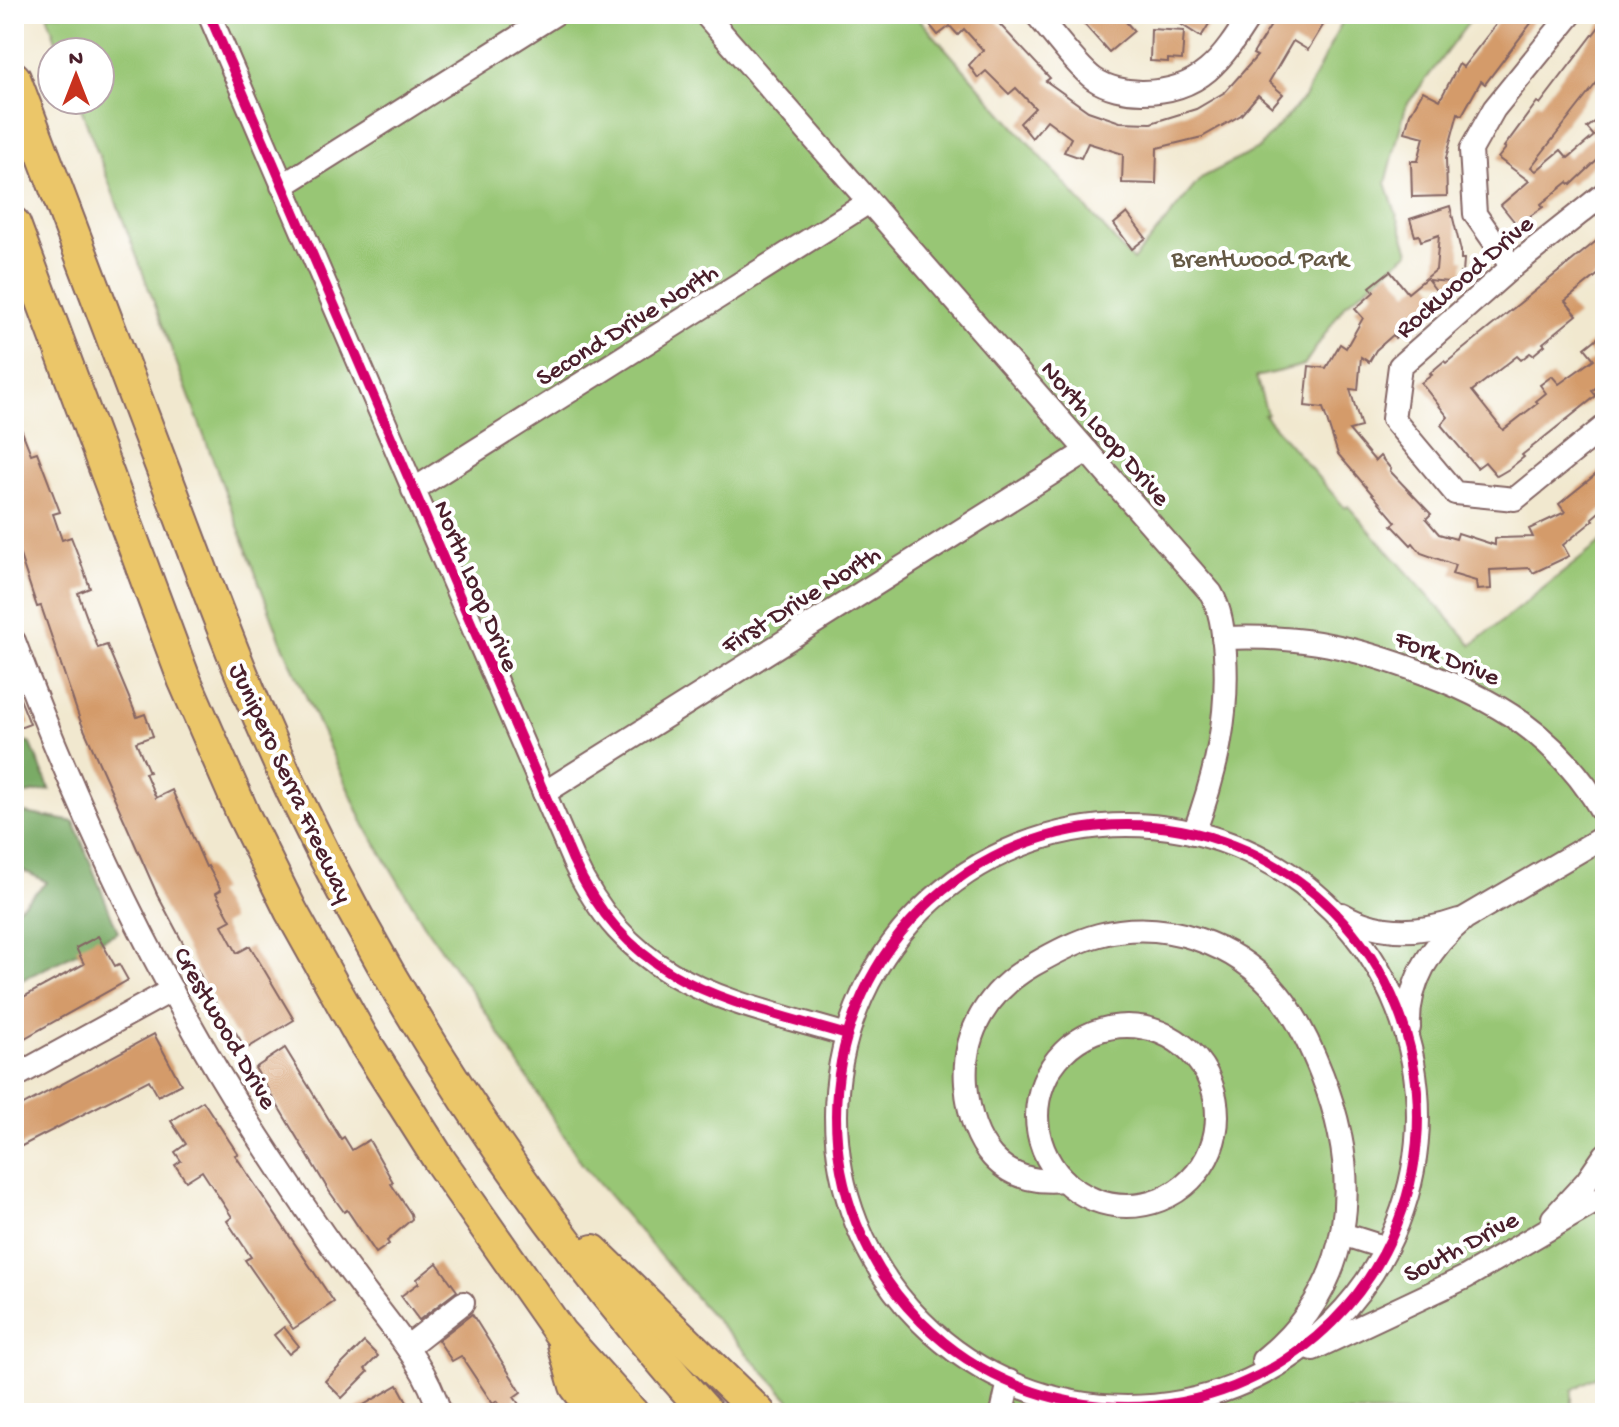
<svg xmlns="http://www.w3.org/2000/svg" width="1619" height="1427" viewBox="0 0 1619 1427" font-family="'Gochi Hand',sans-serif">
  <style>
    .green { fill: #98c674; stroke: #717250; stroke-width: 2 }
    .forest { fill: #7aab66; stroke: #626548; stroke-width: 2 }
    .building { fill: #d49b6b }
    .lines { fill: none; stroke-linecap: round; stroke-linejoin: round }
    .minor-casing { stroke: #846564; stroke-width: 26 }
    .highway-casing { stroke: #846564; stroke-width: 36 }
    .minor { stroke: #fff; stroke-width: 22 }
    .highway { stroke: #ebc669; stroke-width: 32 }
    .cycleway-casing { stroke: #fff; stroke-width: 15 }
    .cycleway { stroke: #d6006c; stroke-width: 10 }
    .labels { text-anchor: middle; stroke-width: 8; stroke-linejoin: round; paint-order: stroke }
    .park-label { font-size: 26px; fill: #655945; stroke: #fff }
    .street-label { font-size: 26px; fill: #4a1f2b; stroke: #fff }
  </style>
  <rect width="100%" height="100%" fill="#fff"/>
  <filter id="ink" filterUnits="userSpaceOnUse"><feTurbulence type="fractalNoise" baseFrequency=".0125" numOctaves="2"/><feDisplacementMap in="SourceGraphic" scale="16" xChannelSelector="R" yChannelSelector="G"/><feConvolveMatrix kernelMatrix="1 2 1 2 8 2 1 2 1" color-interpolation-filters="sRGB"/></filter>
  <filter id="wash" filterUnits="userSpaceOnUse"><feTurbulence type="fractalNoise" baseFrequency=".006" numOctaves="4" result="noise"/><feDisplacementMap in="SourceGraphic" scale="32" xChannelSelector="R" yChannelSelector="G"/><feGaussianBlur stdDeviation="1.8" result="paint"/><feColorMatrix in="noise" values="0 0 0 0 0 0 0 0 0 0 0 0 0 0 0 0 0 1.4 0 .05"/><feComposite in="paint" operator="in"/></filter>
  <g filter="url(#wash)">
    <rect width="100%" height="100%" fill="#f1e8cf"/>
    <path class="green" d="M47 14H915L1133 261 1201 178 1258 149 1304 98 1346 14H1475L1406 106 1386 183 1409 252 1344 306 1304 365 1256 377 1267 414 1264 415 1345 508 1348 506 1472 645 1605 539V1371L1572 1390V1403L1567 1413H802L703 1306 582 1164 479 1002 427 929 364 824 281 641 78 100H100V52H60Z"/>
    <g class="forest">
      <path d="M14 737 31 744 50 790 14 796Z"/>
      <path d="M14 811 74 822 118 932 14 984V912L47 882 14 866Z"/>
    </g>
    <g id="blocks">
      <g class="building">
        <path d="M939 14H990L1050 78 1046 81 1088 111 1120 122 1151 123 1196 109 1225 92 1257 56 1253 54 1278 14H1312L1325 22 1308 50 1293 41 1269 82 1283 94 1272 107 1258 95 1241 115 1202 137 1157 148 1156 184 1122 183 1123 154 1088 143 1081 158 1064 152 1071 138 1047 120 1032 138 1020 123 1035 108 1016 88 1009 94 986 71 978 78 969 65 983 50 964 29 958 35 950 26 938 35 929 24Z"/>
        <path d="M1075 14H1119L1134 31 1109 52Z"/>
        <path d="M1165 14H1215L1201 37Z"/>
        <path d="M1504 14H1538L1485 84 1481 81 1462 115 1458 113 1446 158 1447 196 1412 197 1411 161H1418L1424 137 1405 132 1410 114 1423 91 1440 100 1459 64 1463 67Z"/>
        <path d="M1605 19V72L1531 167 1536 171 1561 150 1568 158 1594 136 1587 128 1605 114V153L1571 185 1568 182 1541 204 1543 207 1517 225 1501 205 1529 181 1498 158 1506 148 1504 147 1537 102 1540 104Z"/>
        <path d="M1151 29 1184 31 1182 60 1168 59V62L1150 61Z"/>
        <path d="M1450 206 1461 251V259H1464L1463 274 1460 273 1459 283 1428 280 1441 297 1434 302 1436 304 1395 338 1393 335 1376 350 1369 362 1361 357 1358 390 1350 389 1361 427 1349 430 1375 461 1380 456 1391 469 1390 471 1431 514 1426 519 1439 534 1456 539 1458 533 1495 545V539L1500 538 1533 537 1529 529 1565 512 1559 504 1605 467V507L1592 518 1594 520 1563 545 1569 556 1533 573 1530 568 1490 570 1491 589 1477 590 1476 581 1452 574 1455 565 1421 553 1413 543 1411 545 1392 525 1396 522 1338 454 1323 408 1305 406 1309 366 1326 368 1340 344 1346 348 1363 318 1355 309 1374 292 1370 287 1390 271 1408 293 1436 270 1439 235 1421 241 1419 235 1415 236 1410 219Z"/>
        <path d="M1127 213 1146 238 1132 249 1114 224Z"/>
        <path d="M1605 234V269L1565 301 1577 315 1543 343 1545 345 1533 355 1530 353 1521 360 1517 356 1472 391 1503 430 1538 403 1536 401 1546 393 1540 385 1552 376 1559 384 1594 359 1585 348 1605 332V380L1592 391 1596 396 1522 455 1524 457 1509 469 1497 476 1485 462 1477 468 1441 425 1448 417 1421 383 1432 375 1430 373 1444 361 1446 363Z"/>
        <path d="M14 411 31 454 37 452 60 512 53 514 62 540 71 537 80 560 90 588 78 593 98 648 107 645 137 717 145 714 153 736 136 742 149 772 145 773 156 798 172 790 206 867 208 866 221 890 216 893 231 920 222 925 237 953 250 946 294 1020 246 1049 236 1033 234 1034 210 994 157 894 80 720 41 606 37 607 14 537Z"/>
        <path d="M14 684 30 724 14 730Z"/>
        <path d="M98 936 115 966 119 964 128 980 14 1044V1002L84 964 76 948Z"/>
        <path d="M154 1034 181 1084 158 1096 149 1080 14 1150V1110Z"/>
        <path d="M285 1048 341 1139 344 1137 352 1150 369 1140 393 1182 391 1184 411 1214 412 1219 387 1241 389 1244 376 1253 347 1210 344 1212 329 1191 255 1068Z"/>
        <path d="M203 1101 238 1154 235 1155 334 1302 293 1329 245 1260 251 1257 227 1221 232 1217 202 1171 186 1181 175 1165 181 1161 175 1152 186 1144 171 1121Z"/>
        <path d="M437 1263 457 1291 419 1320 401 1296 419 1283 417 1279Z"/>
        <path d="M472 1314 521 1392 514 1397 525 1413H505L497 1401 493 1404 461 1356 452 1361 438 1340Z"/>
        <path d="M284 1327 299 1346 289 1354 274 1335Z"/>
        <path d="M364 1342 378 1356 365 1369 368 1372 342 1398 325 1381Z"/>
        <path d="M398 1385 410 1407 400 1413H350Z"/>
      </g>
    </g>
  </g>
  <g filter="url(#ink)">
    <use href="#blocks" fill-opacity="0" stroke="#846564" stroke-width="2"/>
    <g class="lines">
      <defs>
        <g id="minor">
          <path d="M209 14 573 860C632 987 725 999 847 1035"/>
          <path d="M705 14 1211 593C1222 612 1223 633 1225 654 1229 717 1216 774 1194 833"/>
          <path d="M1036 14C1050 30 1079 69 1094 79 1107 88 1126 92 1142 92 1201 92 1222 60 1251 14"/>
          <path d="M282 186 555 14"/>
          <path d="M1605 193 1512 267 1400 366 1393 419 1455 493 1515 499 1605 426"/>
          <path d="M1512 267 1475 214 1471 150 1494 109 1571 14"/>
          <path d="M413 490 869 202"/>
          <path d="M1223 638C1294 635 1343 644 1410 668 1496 698 1558 735 1605 816"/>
          <path d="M14 641C78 812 158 981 257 1135 290 1186 324 1237 360 1285 390 1326 426 1364 440 1413"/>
          <path d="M544 793 1087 451"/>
          <circle cx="1127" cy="1116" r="291"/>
          <path d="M1342 914C1379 935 1419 934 1459 920"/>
          <circle cx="1127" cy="1116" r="90"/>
          <path d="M1409 1028C1407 982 1431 946 1465 918L1605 836"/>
          <path d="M14 1077 172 990"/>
          <path d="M1064 1180C999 1187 971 1143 966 1084 962 1032 989 990 1033 965 1054 953 1076 941 1099 935 1164 918 1237 943 1279 995 1298 1018 1311 1047 1322 1075 1363 1180 1355 1286 1263 1360"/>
          <path d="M1553 1218 1587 1181 1605 1155"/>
          <path d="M1342 1234 1386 1248"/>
          <path d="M407 1347 463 1303"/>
          <path d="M1313 1349 1466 1277 1605 1196"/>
          <path d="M1002 1413 1009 1381"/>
        </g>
        <g id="highway">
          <path d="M14 78C66 213 117 348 168 483 208 588 246 693 294 794 402 1019 540 1227 707 1413"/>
          <path d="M14 224 184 679 243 814 291 911 362 1038 440 1161 560 1333 632 1413"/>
          <path d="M593 1251 759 1413"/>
          <path d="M564 1344 576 1386 596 1413"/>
        </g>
      </defs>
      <use href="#minor" class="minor-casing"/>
      <use href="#highway" class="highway-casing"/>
      <use href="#minor" class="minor"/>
      <use href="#highway" class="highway"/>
      <defs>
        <g id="cycleway">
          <path d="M209 14 573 860C632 987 725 999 847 1035"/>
          <circle cx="1127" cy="1116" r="291"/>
        </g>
      </defs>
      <use href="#cycleway" class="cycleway-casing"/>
      <use href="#cycleway" class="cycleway"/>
    </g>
  </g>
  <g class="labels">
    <g class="park-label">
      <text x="1260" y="266">Brentwood Park</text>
    </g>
    <g class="street-label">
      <text transform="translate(1463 275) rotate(-41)" y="9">Rockwood Drive</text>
      <text transform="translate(626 323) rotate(-32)" y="9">Second Drive North</text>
      <text transform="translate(1107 432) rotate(49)" y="9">North Loop Drive</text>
      <text transform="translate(478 585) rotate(67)" y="9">North Loop Drive</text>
      <text transform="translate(800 598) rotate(-32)" y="9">First Drive North</text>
      <text transform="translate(1448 656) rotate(22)" y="9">Fork Drive</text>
      <text transform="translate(293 782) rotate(65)" y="9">Junipero Serra Freeway</text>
      <text transform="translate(227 1027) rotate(60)" y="9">Crestwood Drive</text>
      <text transform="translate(1460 1245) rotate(-28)" y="9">South Drive</text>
    </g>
  </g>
  <rect width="1619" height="1427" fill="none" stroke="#fff" stroke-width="48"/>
  <g transform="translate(76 76)"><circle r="38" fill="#ffffff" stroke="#b7a5aa" stroke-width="2"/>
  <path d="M0-6L14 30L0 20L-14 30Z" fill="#c8321e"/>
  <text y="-12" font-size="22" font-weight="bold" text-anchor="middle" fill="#4a1f2b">N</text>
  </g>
</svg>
